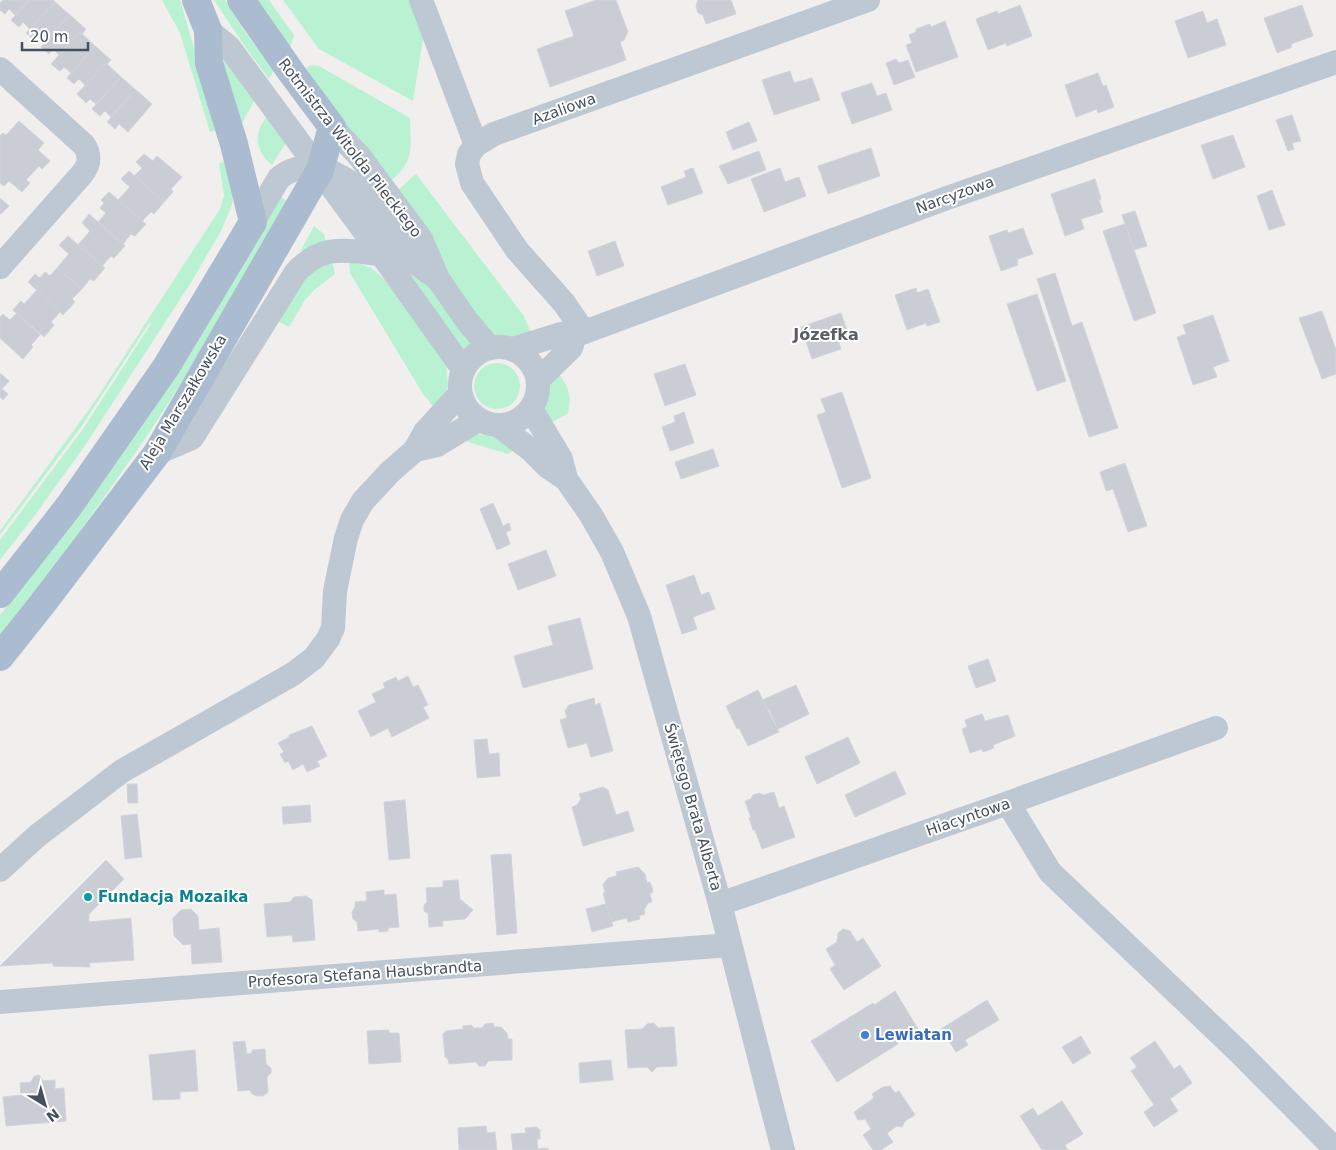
<svg xmlns="http://www.w3.org/2000/svg" width="1336" height="1150" viewBox="0 0 1336 1150" font-family="'DejaVu Sans',sans-serif">
  <style>
    .green { fill: #b9f2d3 }
    .building { fill: #cacdd4; stroke: #d2d4db }
    .lines { fill: none; stroke-linecap: round; stroke-linejoin: round }
    .minor { stroke: #bec8d2; stroke-width: 24 }
    .major { stroke: #acbcd0; stroke-width: 28 }
    .culture-dot { fill: #0f9aa8; stroke: #fff; stroke-width: 2 }
    .shop-dot { fill: #3f7fe0; stroke: #fff; stroke-width: 2 }
    .labels { text-anchor: middle; stroke-width: 4; stroke-linejoin: round; paint-order: stroke }
    .street-label { font-size: 15px; fill: #45505e; stroke: #fff }
    .culture-label { font-size: 15px; font-weight: bold; fill: #0d838f; stroke: #fff; text-anchor: start }
    .shop-label { font-size: 15px; font-weight: bold; fill: #366cbe; stroke: #fff; text-anchor: start }
    .neighbourhood-label { font-size: 16px; font-weight: bold; fill: #5a5e64; stroke: #fff }
  </style>
  <rect width="100%" height="100%" fill="#f1eeee"/>
  <g class="green">
    <path d="M162 0H180L218 130 210 132 180 33Z"/>
    <path d="M214 0H225L246 33 274 70 269 79 246 48Z"/>
    <path d="M254 0H269L294 35 289 51Z"/>
    <path d="M283 0H411L424 33 413 101 319 49Z"/>
    <path d="M217 50 254 101 240 127Z"/>
    <path d="M310 65 319 66 410 118C410 146 416 159 393 179H386L305 70Z"/>
    <path d="M267 117 284 140 285 144 272 165C255 152 253 132 267 117Z"/>
    <path d="M229 160 233 193 232 205 221 231 192 281 86 444 32 519 0 560V540L83 429 151 324 150 322 81 427 0 535V531L93 404 220 209 224 196 219 163Z"/>
    <path d="M416 174 524 316 528 326 534 337C521 338 502 340 489 332 470 320 442 260 429 238 419 222 408 206 398 190Z"/>
    <path d="M281 197 288 202C248 271 208 340 166 407 114 487 57 562 0 638V615L63 535Z"/>
    <path d="M370 216 435 289 473 346 461 352Z"/>
    <path d="M314 226 324 234 326 243 305 253 301 250Z"/>
    <path d="M349 260 371 268 384 279 446 362 448 386 444 399 437 411 423 394 350 273Z"/>
    <path d="M332 261 335 274 314 290 305 300 289 327 274 319 312 268Z"/>
    <circle cx="497" cy="386" r="23"/>
    <path d="M556 370C568 387 572 392 568 413L548 425C543 404 546 390 556 370Z"/>
    <path d="M477 434 501 438 518 446 508 454 465 441Z"/>
  </g>
  <g class="building">
    <path d="M3 0H29L15 15 9 9 5 14 0 10V3Z"/>
    <path d="M29 0H53L55 2 30 29 23 22 19 27 11 20Z"/>
    <path d="M596 0H616L628 32 624 40 620 42 626 60 550 87 537 49 574 36 565 11Z"/>
    <path d="M698 0H731L736 14 706 24 703 15 698 13 696 6Z"/>
    <path d="M55 2 70 15 45 42 38 36 34 40 26 33Z"/>
    <path d="M1020 5 1032 36 1007 46 1006 43 988 50 976 19 997 11 998 14Z"/>
    <path d="M1302 5 1313 36 1291 44 1292 47 1277 53 1264 18Z"/>
    <path d="M1203 11 1207 23 1217 19 1226 45 1188 58 1175 21Z"/>
    <path d="M70 15 86 29 82 34 80 32 59 55 53 49 49 54 41 47Z"/>
    <path d="M945 21 958 57 916 72 906 45 912 43 909 35 916 32V29L930 24 931 27Z"/>
    <path d="M80 32 95 46 71 73 64 67 60 71 51 64Z"/>
    <path d="M95 46 111 60 107 64 106 63 86 86 79 79 74 84 67 78Z"/>
    <path d="M896 59 899 63 908 60 915 77 894 85 886 63Z"/>
    <path d="M106 63 121 77 96 104 90 99 86 103 77 94Z"/>
    <path d="M790 71 794 83 812 78 820 100 774 115 762 80Z"/>
    <path d="M1098 73 1103 86 1106 85 1114 107 1098 113 1097 109 1076 117 1065 85Z"/>
    <path d="M121 77 136 90 111 117 105 111 100 116 92 109Z"/>
    <path d="M872 83 877 96 886 93 892 110 852 124 841 93Z"/>
    <path d="M136 90 152 104 128 132 119 124 115 129 107 122Z"/>
    <path d="M1292 115 1301 141 1292 143 1294 149 1288 151 1276 120Z"/>
    <path d="M19 121 44 143 38 150 50 161 42 169 39 166 26 180 30 183 22 192 9 181 4 186 0 183V136L3 133 6 135Z"/>
    <path d="M749 122 757 141 733 150 726 132Z"/>
    <path d="M1233 135 1245 167 1213 179 1201 145Z"/>
    <path d="M871 148 880 176 828 194 818 166Z"/>
    <path d="M759 151 766 170 728 184 719 166Z"/>
    <path d="M144 154 153 161 157 156 182 177 171 189 173 192 164 202 134 176 142 168 136 162Z"/>
    <path d="M693 168 703 193 668 205 661 187 686 177 684 171Z"/>
    <path d="M780 168 785 182 799 177 806 196 764 212 751 179Z"/>
    <path d="M129 171 164 202 154 214 151 212 142 221 118 200 130 187 121 179Z"/>
    <path d="M1095 179 1101 199 1099 200 1103 212 1081 219 1084 229 1065 236 1051 194Z"/>
    <path d="M1272 190 1285 225 1269 230 1257 196Z"/>
    <path d="M109 192 146 224 135 236 131 234 123 244 98 222 106 213 100 208 104 203 101 200Z"/>
    <path d="M0 198 9 206 1 214 0 213Z"/>
    <path d="M1135 211 1147 246 1134 250 1122 215Z"/>
    <path d="M89 214 125 246 114 258 111 256 102 266 78 245 90 231 82 223Z"/>
    <path d="M1125 224 1156 313 1134 321 1103 231Z"/>
    <path d="M1023 228 1033 254 1018 259 1017 261 1018 265 1001 271 989 236 1007 230 1008 233Z"/>
    <path d="M68 236 105 268 94 281 90 279 82 289 57 268 69 254 59 245Z"/>
    <path d="M615 241 624 266 597 276 588 251Z"/>
    <path d="M57 268 82 289 72 299 75 302 63 315 28 282 35 274 40 278 45 272 50 276Z"/>
    <path d="M1055 273 1072 326 1082 322 1118 428 1089 437 1037 279Z"/>
    <path d="M916 288 917 293 928 289 940 322 927 326 926 323 907 330 895 295Z"/>
    <path d="M37 290 60 312 51 322 54 325 44 337 13 310 21 301 24 304Z"/>
    <path d="M1037 294 1066 381 1037 391 1007 304Z"/>
    <path d="M1322 311 1336 350V374L1322 379 1299 318Z"/>
    <path d="M17 313 40 335 31 345 33 347 23 359 0 338V317L3 314 10 320Z"/>
    <path d="M841 313 849 336 838 340 841 349 812 359 801 327Z"/>
    <path d="M1213 315 1229 361 1213 367 1217 377 1193 385 1177 337 1186 334 1183 325Z"/>
    <path d="M685 364 696 395 665 406 654 374Z"/>
    <path d="M0 373 9 381 2 389 8 394 3 400 0 397Z"/>
    <path d="M842 392 871 478 842 488 817 415 826 412 821 399Z"/>
    <path d="M684 412 694 443 670 451 662 427 675 422 674 416Z"/>
    <path d="M713 449 719 466 681 479 675 462Z"/>
    <path d="M1125 463 1147 526 1128 532 1113 489 1106 491 1100 472Z"/>
    <path d="M493 503 503 526 509 523 511 530 506 532 510 544 497 550 480 509Z"/>
    <path d="M546 550 556 576 518 590 508 564Z"/>
    <path d="M694 575 701 595 709 592 715 609 693 617 697 629 682 634 666 585Z"/>
    <path d="M580 618 593 669 523 688 514 656 553 645 548 626Z"/>
    <path d="M988 659 996 681 976 688 968 666Z"/>
    <path d="M408 676 413 687 418 685 428 705 423 707 429 718 392 737 388 728 371 737 358 711 376 702 372 694 385 688 383 683 396 677 398 681Z"/>
    <path d="M796 685 809 714 778 729 769 709H767L762 700Z"/>
    <path d="M758 690 779 732 748 746 739 728 737 729 726 706Z"/>
    <path d="M594 698 595 705 600 703 613 751 591 757 587 743 568 748 560 720 567 718 565 711 569 705Z"/>
    <path d="M982 714 985 721 1008 715 1015 736 993 745 994 748 983 752 982 749 970 753 962 729 967 727 965 720Z"/>
    <path d="M312 726 327 756 317 761 320 766 307 772 303 764 293 770 288 761 285 763 280 754 284 752 278 743 289 737V735Z"/>
    <path d="M848 737 860 763 817 784 805 757Z"/>
    <path d="M487 739 489 754 499 753 500 776 477 778 474 740Z"/>
    <path d="M895 771 906 794 855 817 845 795Z"/>
    <path d="M127 784H137L138 803H128Z"/>
    <path d="M603 787 608 790 616 815 628 811 634 831 583 846 572 807 577 805 581 799 579 794Z"/>
    <path d="M774 792 779 808 784 806 795 837 762 849 755 830H753L749 818H751L745 801 751 799 753 795 760 793 763 795Z"/>
    <path d="M405 800 410 858 389 860 384 802Z"/>
    <path d="M310 805 311 822 283 824 282 807Z"/>
    <path d="M137 814 142 857 125 859 121 816Z"/>
    <path d="M511 854 517 933 497 935 491 855Z"/>
    <path d="M106 860 124 879 89 914V922L131 918 134 960 89 963 90 967 53 966V963L0 966Z"/>
    <path d="M638 867 645 874 647 883 650 882 651 884 653 892 650 894 652 902 648 903 644 910 645 914 639 916 640 919 628 922 627 918 611 922 603 893 605 892 603 884 608 878 617 876 616 872Z"/>
    <path d="M458 880 460 899 473 910 465 919 442 921 443 926 429 927 428 913 424 911V905L427 902 426 888 443 887V881Z"/>
    <path d="M384 890V895L396 894 399 927 388 928V931L379 932V929L358 931 357 922 353 919 352 912 355 907V902L367 901 366 892Z"/>
    <path d="M306 896 312 900 315 940 293 942 292 935 267 937 264 904 290 902 294 897Z"/>
    <path d="M606 904 613 926 592 932 586 909Z"/>
    <path d="M191 909 198 916 199 930 219 928 222 962 192 964 191 944 183 945 174 936 173 918 181 910Z"/>
    <path d="M843 929 850 931 857 942 863 938 881 966 844 990 830 969 835 965 826 949 837 942 838 933Z"/>
    <path d="M895 991 918 1029 897 1042 898 1044 837 1082 811 1041 873 1003 874 1005Z"/>
    <path d="M987 1000 999 1020 965 1040 968 1045 956 1052 941 1029Z"/>
    <path d="M493 1023 494 1027H501L507 1033 508 1039H512V1060L488 1061 485 1066H479L476 1062 449 1064 448 1059 445 1057 443 1034 446 1031 463 1029V1026L471 1025 474 1028H482L485 1024Z"/>
    <path d="M654 1023 658 1028 674 1027 677 1066 657 1067 652 1072 647 1067 628 1068 625 1030 642 1029 647 1024Z"/>
    <path d="M389 1030V1033H399L401 1062 369 1064 367 1031Z"/>
    <path d="M1081 1036 1091 1053 1073 1064 1062 1047Z"/>
    <path d="M245 1041 247 1054 252 1053V1050L265 1049 266 1064 271 1068V1073L267 1077 268 1092 263 1096H256L251 1093 250 1090 238 1091 233 1042Z"/>
    <path d="M1155 1041 1174 1069 1180 1065 1192 1083 1170 1099 1178 1111 1154 1127 1144 1112 1154 1105 1131 1071 1137 1067 1130 1058Z"/>
    <path d="M195 1050 198 1091 180 1092V1099L153 1100 149 1055Z"/>
    <path d="M611 1060 613 1080 580 1083 579 1063Z"/>
    <path d="M39 1075 43 1081 55 1080V1089L64 1088 66 1121 6 1126 3 1097 21 1095 20 1083 31 1082 34 1076Z"/>
    <path d="M890 1086 895 1093 899 1091 915 1115 905 1121 902 1127 897 1126 887 1133 893 1142 881 1150H873L863 1135 871 1129 865 1119 858 1120 854 1112 874 1098 872 1094 883 1087Z"/>
    <path d="M1062 1101 1083 1134 1065 1145 1068 1150H1042L1020 1116 1033 1108 1038 1116Z"/>
    <path d="M486 1126 487 1133 495 1132 497 1150H459L458 1128Z"/>
    <path d="M536 1127 540 1130V1139H537L538 1149 548 1148V1150H513L511 1134 526 1133 525 1128Z"/>
  </g>
  <g class="lines">
    <g class="minor">
      <path d="M421 0 476 145"/>
      <path d="M208 30 229 47 381 254 463 369"/>
      <path d="M0 69 84 145C91 156 90 164 82 174L0 267"/>
      <path d="M332 127 360 157 421 239 438 279 467 321 489 347"/>
      <path d="M253 222 279 178 288 172 296 169H308L332 172 345 179 352 184 403 254 438 279"/>
      <path d="M584 332 564 303 517 250 472 183 467 164 469 154 476 145 494 134 868 0"/>
      <circle cx="499" cy="386" r="39"/>
      <path d="M513 349 561 334H579L947 198 1336 62"/>
      <path d="M538 380 571 348 575 335"/>
      <path d="M531 409 561 459 566 479 591 515 612 552 639 616 720 904 783 1150"/>
      <path d="M499 426 531 450 548 467 566 479"/>
      <path d="M415 450 437 445 478 420"/>
      <path d="M157 453 192 438 296 272C324 243 345 251 381 254"/>
      <path d="M1008 803 1050 872 1240 1053 1336 1150"/>
      <path d="M0 870 37 836 122 771 293 674 314 658 328 639 333 628 335 591 346 538 352 520 363 501 390 472 415 450 425 432 460 394"/>
      <path d="M720 904 1008 803 1216 728"/>
      <path d="M0 1002 730 945"/>
    </g>
    <g class="major">
      <path d="M0 594 69 506 166 367 253 222 234 144 209 63 208 30 196 0"/>
      <path d="M0 657 43 603 157 453 320 170 332 127 291 72 241 0"/>
    </g>
  </g>
  <circle class="culture-dot" cx="88" cy="897" r="5"/>
  <circle class="shop-dot" cx="865" cy="1035" r="5"/>
  <g class="labels">
    <g class="street-label">
      <text transform="translate(564 109) rotate(-20)" y="5">Azaliowa</text>
      <text transform="translate(350 148) rotate(52)" y="5">Rotmistrza Witolda Pileckiego</text>
      <text transform="translate(955 195) rotate(-20)" y="5">Narcyzowa</text>
      <text transform="translate(183 402) rotate(-59)" y="5">Aleja Marszałkowska</text>
      <text transform="translate(693 807) rotate(74)" y="5">Świętego Brata Alberta</text>
      <text transform="translate(968 817) rotate(-19)" y="5">Hiacyntowa</text>
      <text transform="translate(365 974) rotate(-4)" y="5">Profesora Stefana Hausbrandta</text>
    </g>
    <g class="culture-label">
      <text x="98" y="902">Fundacja Mozaika</text>
    </g>
    <g class="shop-label">
      <text x="875" y="1040">Lewiatan</text>
    </g>
    <g class="neighbourhood-label">
      <text x="826" y="340">Józefka</text>
    </g>
  </g>
  <g transform="translate(45 1105) rotate(143)" stroke="#ffffff" stroke-width="4" paint-order="stroke">
  <path d="M0-4L9 19L0 12L-9 19Z" fill="#45505e"/>
  <text y="-8" font-size="14" font-weight="bold" text-anchor="middle" fill="#45505e">N</text>
  </g>
  <path d="M22 42v8h66v-8" fill="none" stroke="#45505e" stroke-width="2.5"/>
  <text x="30" y="42" font-size="15" fill="#45505e" stroke="#ffffff" stroke-width="4" paint-order="stroke">20 m</text>
</svg>
